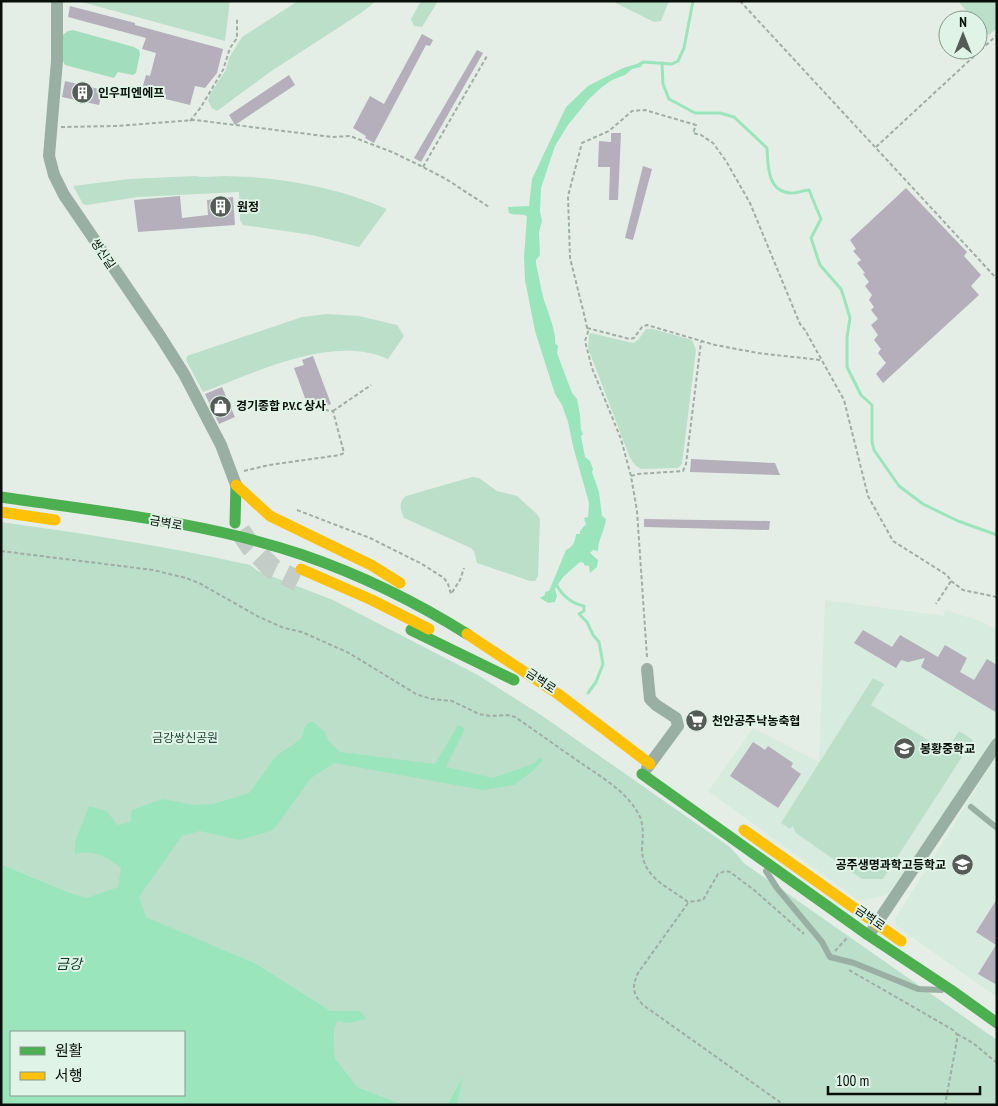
<svg xmlns="http://www.w3.org/2000/svg" width="998" height="1106" viewBox="0 0 998 1106" font-family="'PT Sans Narrow','Noto Sans KR',sans-serif">
  <style>
    .built { fill: #d7ebde }
    .green { fill: #bcdfca }
    .forest { fill: #a2debd }
    .water { fill: #9be5bd; fill-rule: evenodd }
    .lines { fill: none; stroke-linecap: round; stroke-linejoin: round }
    .stream { stroke: #9be5bd; stroke-width: 3 }
    .building { fill: #b4afba }
    .highway-tunnel { stroke: #c3ccc6; stroke-width: 21; stroke-dasharray: 21 11; stroke-linecap: butt }
    .path { stroke: #9fada5; stroke-width: 2; stroke-dasharray: 4 2.5; stroke-linecap: butt }
    .lane { stroke: #9aafa3; stroke-width: 6 }
    .street { stroke: #9aafa3; stroke-width: 12 }
    .fast { stroke: #4caf50; stroke-width: 11 }
    .slow { stroke: #ffc107; stroke-width: 11 }
    .labels { text-anchor: middle; stroke-width: 4; stroke-linejoin: round; paint-order: stroke }
    .poi-label { font-size: 12px; font-weight: bold; fill: #080e0a; stroke: #dff3e6; text-anchor: start }
    .street-label { font-size: 12px; fill: #080e0a; stroke: #dff3e6 }
    .park-label { font-size: 12px; fill: #1c4630; stroke: #dff3e6 }
    .water-label { font-size: 14px; font-style: italic; fill: #0b3722; stroke: #dff3e6 }
  </style>
  <rect width="100%" height="100%" fill="#e4eee7"/>
  <g class="built">
    <path d="M825 600 944 616 945 610 983 622 997 631V736L887 895 859 901 708 791 753 728 819 762Z"/>
    <path d="M997 755V997L896 926 895 919Z"/>
  </g>
  <g class="green">
    <path d="M78 1H230L225 41Z"/>
    <path d="M298 1H376L361 13 270 72 217 111 212 108 208 101 210 94 226 70 229 58 242 37Z"/>
    <path d="M421 1H438L422 27 414 26 411 19Z"/>
    <path d="M612 1H669L661 21 654 22Z"/>
    <path d="M958 1H997V28L989 35 978 24V20H974Z"/>
    <path d="M195 176C205 178 215 176 225 176 234 176 243 177 252 177 300 181 343 190 387 209L359 247 312 235 243 225 240 220 239 192 138 197 87 205 83 204 73 186 129 179Z"/>
    <path d="M327 314 359 316 397 325 404 336 388 359C332 334 257 372 203 392L186 360 187 356 302 317Z"/>
    <path d="M646 329H653L692 340 696 350 682 464 678 468 641 469 636 466 630 458 588 348 589 335 591 333 633 343 638 340Z"/>
    <path d="M472 477 479 478 497 491 517 496 537 514 540 519 538 576 535 581H530L477 563 474 551 471 548 404 518C400 509 398 502 406 496Z"/>
    <path d="M1 522C85 534 167 546 250 565L258 571 333 600 478 675 541 715 730 847 745 864 997 1040V1105H457L462 1078 447 1105H404L358 1087 335 1058 334 1028 338 1020 360 1011H331L257 964 145 917 68 892 1 864Z"/>
    <path d="M873 678 884 684 871 705 946 751 959 731 973 740 883 879H862L796 833 793 826 790 829 781 823Z"/>
  </g>
  <path class="forest" d="M73 30 134 47 139 50 140 54 136 73 133 75 118 72 114 78 65 65 63 61V35L68 31Z"/>
  <g class="water">
    <path d="M643 62 641 67 632 69 625 75 612 80 602 87 589 99 568 125 555 146 541 188 540 211 542 221 539 232 540 255 536 260V264C539 276 541 289 544 300 547 309 557 334 555 343L558 346 557 353 572 393 577 399 580 415 581 430 583 434 581 436 585 457 590 461 593 469 592 472 599 492 602 516 606 519C605 530 598 539 598 551L593 550 590 553 598 560 597 567 590 573 589 566 584 565V563L580 562 563 577 555 589 557 596 555 602 548 603 540 598 545 595V592L549 591 566 550C573 547 575 542 576 534H580V531L586 524 584 518 588 517 589 503 573 446 568 422 562 405 555 394 535 331 525 280 524 257 527 216C521 213 514 216 509 213L508 207 529 206 532 179 566 107 588 86 623 68Z"/>
    <path d="M312 721 325 732 328 740 340 752 435 764 458 725 465 729 446 767 493 778 535 763 539 757 543 760 534 770 514 785 483 790 334 763 311 778 278 824 271 831 239 840 200 831 182 836 139 897 146 917 257 964 331 1011H360L367 1019 348 1023 338 1021 334 1028 335 1058 358 1087 404 1105H1V864L68 892 87 898 118 887 121 868C107 857 93 849 75 854V842L89 806 107 811 117 825 130 822 132 810 163 799 194 805 213 804 249 793 276 756 301 739 306 725ZM11 1032H184V1095H11Z"/>
    <path d="M463 1076 457 1105H447Z"/>
  </g>
  <g class="lines">
    <g class="stream">
      <path d="M662 63 663 84 669 99 695 113H720L734 117 767 148C768 165 767 191 790 193 796 194 803 190 809 190L821 219 811 238 820 265 841 289 845 301 850 318 847 337V367L861 395 872 405V442L874 450 899 486 923 504 958 521 997 535"/>
      <path d="M640 64 643 62 672 64 678 61 684 48 693 1"/>
      <path d="M556 583C560 594 572 604 584 606V611L579 614 587 622 593 635 599 642 603 664 596 682 588 693"/>
    </g>
  </g>
  <g class="building">
    <path d="M70 6 135 23V25L223 49 217 73 205 88 195 86 190 105 141 93 146 75 150 76 156 53 142 49 146 38 68 17Z"/>
    <path d="M422 34 433 40 430 46 426 45 374 143 365 138 366 136 353 128 370 96 384 104Z"/>
    <path d="M477 50 483 53 421 162 414 158Z"/>
    <path d="M289 75 295 85 235 125 229 115Z"/>
    <path d="M65 81 103 90 99 105 62 97Z"/>
    <path d="M611 133H621L618 200H609L610 167H598L599 141 611 142Z"/>
    <path d="M643 166 652 169 633 240 625 238Z"/>
    <path d="M906 188 967 252 964 256 981 275 971 286 979 295 883 383 876 374 886 363 878 353 881 349 874 340 878 335 871 325 878 319 871 310 874 307 869 300 872 295 865 286 869 282 863 274 865 273 857 263 861 260 853 251 856 249 850 240Z"/>
    <path d="M180 196 182 218 208 215 207 200 233 197 235 225 138 232 134 200Z"/>
    <path d="M313 356 331 404 320 408 319 405 309 409 294 368 304 365 302 360Z"/>
    <path d="M222 387 235 417 219 424 205 394Z"/>
    <path d="M691 459 775 463 780 475 690 472Z"/>
    <path d="M644 519 770 521 769 530 644 527Z"/>
    <path d="M863 630 892 647 900 635 938 657 945 645 967 658 960 672 974 680 987 659 997 665V713L921 667 925 658 908 662 901 660 896 668 854 643Z"/>
    <path d="M753 742 765 750 768 746 793 763 791 767 801 774 778 808 730 776Z"/>
    <path d="M997 899V985L978 974 996 945 976 932Z"/>
  </g>
  <g class="lines">
    <path class="highway-tunnel" d="M240 531 251 547 273 569 298 581"/>
    <g class="path">
      <path d="M740 1 997 279"/>
      <path d="M190 121 201 107 223 70 230 48 237 38V18"/>
      <path d="M61 127 117 126 195 120 332 137 350 136 392 152 419 165 446 179 489 207"/>
      <path d="M876 147 997 35"/>
      <path d="M423 167 487 56"/>
      <path d="M587 328 630 339 634 338 642 327 647 325 715 345 758 353 820 360"/>
      <path d="M333 411 371 385"/>
      <path d="M244 471 269 465 340 455 344 453 333 411 325 410"/>
      <path d="M631 476 638 474 683 471 686 464 701 342"/>
      <path d="M297 510 370 538 422 564 444 578 448 584 451 594 460 580 464 568"/>
      <path d="M1 551 153 570 186 578 199 583 259 617 284 628 302 632 349 653 416 694 431 699 452 701 479 714 490 716 508 715 515 717C537 732 559 748 581 763 601 777 626 791 638 813 644 823 643 836 642 847 641 877 667 886 688 902L703 900 718 874 725 871 730 872 754 890 804 934"/>
      <path d="M951 581 963 590 997 597"/>
      <path d="M647 657 637 511 631 476 621 439 592 368 585 341 588 332 585 318 570 258 568 196 582 143 609 131 632 111 645 110 696 125 693 133 701 135 713 143 726 161 750 203 800 324 805 330 844 400 868 496 893 541 947 575 951 581 936 604"/>
      <path d="M688 903 638 973C632 987 632 993 643 1005L784 1105"/>
      <path d="M835 951 847 938"/>
      <path d="M849 970 953 1030 957 1034V1040L945 1105"/>
      <path d="M957 1034 973 1043 997 1063"/>
    </g>
    <g class="lane">
      <path d="M971 807 997 828"/>
      <path d="M766 871 777 888 822 942 830 957 854 963 918 989 941 990"/>
    </g>
    <g class="street">
      <path d="M57 1V61L49 156 54 175 64 195 160 336 184 374 221 445 236 485"/>
      <path d="M647 768 678 726 676 718 656 705 650 699 647 669"/>
      <path d="M873 929 997 744"/>
    </g>
    <g class="fast">
      <path d="M1 497C102 512 206 522 303 555 361 575 416 602 467 634"/>
      <path d="M235 523 236 485"/>
      <path d="M411 630 514 680"/>
      <path d="M642 774 868 935 951 990 997 1023"/>
    </g>
    <g class="slow">
      <path d="M236 485 270 516 371 565 400 583"/>
      <path d="M1 512 55 520"/>
      <path d="M301 569 372 600 429 629"/>
      <path d="M467 634 558 694 650 764"/>
      <path d="M744 830 901 941"/>
    </g>
  </g>
  <defs>
    <symbol id="building-disc" viewBox="-11 -11 22 22"><circle r="9.5" fill="#555c57" stroke="#dff3e6"/><path d="M-4-6H4V6H1V3H-1V6H-4ZM-2.5-4.3h1.7v1.8h-1.7ZM.8-4.3h1.7v1.8H.8ZM-2.5-1h1.7V.8h-1.7ZM.8-1h1.7V.8H.8Z" fill="#fff"/></symbol>
    <symbol id="shop-disc" viewBox="-11 -11 22 22"><circle r="9.5" fill="#555c57" stroke="#dff3e6"/><path d="M-5-2.5h2.3a2.7 3.5 0 0 1 5.4 0H5L5.5 6h-11ZM-1.5-2.5h3a1.5 2.3 0 0 0-3 0Z" fill="#fff"/></symbol>
    <symbol id="supermarket-disc" viewBox="-11 -11 22 22"><circle r="9.5" fill="#555c57" stroke="#dff3e6"/><path d="M-6-5.5h2.5l.6 2H6L4.5 2H-2.5L-4.4-4H-6ZM-1.5 3.2a1.3 1.3 0 1 0 .1 0ZM3 3.2a1.3 1.3 0 1 0 .1 0Z" fill="#fff"/></symbol>
    <symbol id="school-disc" viewBox="-11 -11 22 22"><circle r="9.5" fill="#555c57" stroke="#dff3e6"/><path d="M0-5L7-2L0 1L-7-2ZM-4 1L0 2.5L4 1V4Q0 6-4 4Z" fill="#fff"/></symbol>
  </defs>
  <g fill-rule="evenodd">
    <use href="#building-disc" x="70" y="80" width="25" height="25"/>
    <use href="#building-disc" x="208" y="194" width="25" height="25"/>
    <use href="#shop-disc" x="208" y="394" width="25" height="25"/>
    <use href="#supermarket-disc" x="684" y="708" width="25" height="25"/>
    <use href="#school-disc" x="892" y="736" width="25" height="25"/>
    <use href="#school-disc" x="950" y="852" width="25" height="25"/>
  </g>
  <g class="labels">
    <g class="poi-label">
      <text x="98" y="97">인우피엔에프</text>
      <text x="237" y="211">원정</text>
      <text x="236" y="410">경기종합 P.V.C 상사</text>
      <text x="712" y="725">천안공주낙농축협</text>
      <text x="920" y="753">봉황중학교</text>
      <text x="946" y="869" text-anchor="end">공주생명과학고등학교</text>
    </g>
    <g class="street-label">
      <text transform="translate(103 254) rotate(56)" y="4">쌍신길</text>
      <text transform="translate(166 523) rotate(10)" y="4">금벽로</text>
      <text transform="translate(541 681) rotate(34)" y="4">금벽로</text>
      <text transform="translate(870 918) rotate(35)" y="4">금벽로</text>
    </g>
    <g class="park-label">
      <text x="185" y="742">금강쌍신공원</text>
    </g>
    <g class="water-label">
      <text x="69" y="969">금강</text>
    </g>
  </g>
  <rect width="998" height="1106" fill="none" stroke="#080e0a" stroke-width="5"/>
  <rect x="10" y="1031" width="175" height="65" fill="#dff3e6" stroke="#89978e"/>
  <rect x="20" y="1047" width="25" height="8" fill="#4caf50" stroke="#89978e"/>
  <text x="55" y="1056" font-size="15" fill="#080e0a">원활</text>
  <rect x="20" y="1072" width="25" height="8" fill="#ffc107" stroke="#89978e"/>
  <text x="55" y="1081" font-size="15" fill="#080e0a">서행</text>
  <g transform="translate(963 35)"><circle r="24" fill="#dff3e6" stroke="#89978e"/>
  <path d="M0-4L9 19L0 12L-9 19Z" fill="#555c57"/>
  <text y="-8" font-size="14" font-weight="bold" text-anchor="middle" fill="#080e0a">N</text>
  </g>
  <path d="M828 1086v8h152v-8" fill="none" stroke="#080e0a" stroke-width="2.5"/>
  <text x="836" y="1086" font-size="15" fill="#080e0a" stroke="#dff3e6" stroke-width="4" paint-order="stroke">100 m</text>
</svg>
